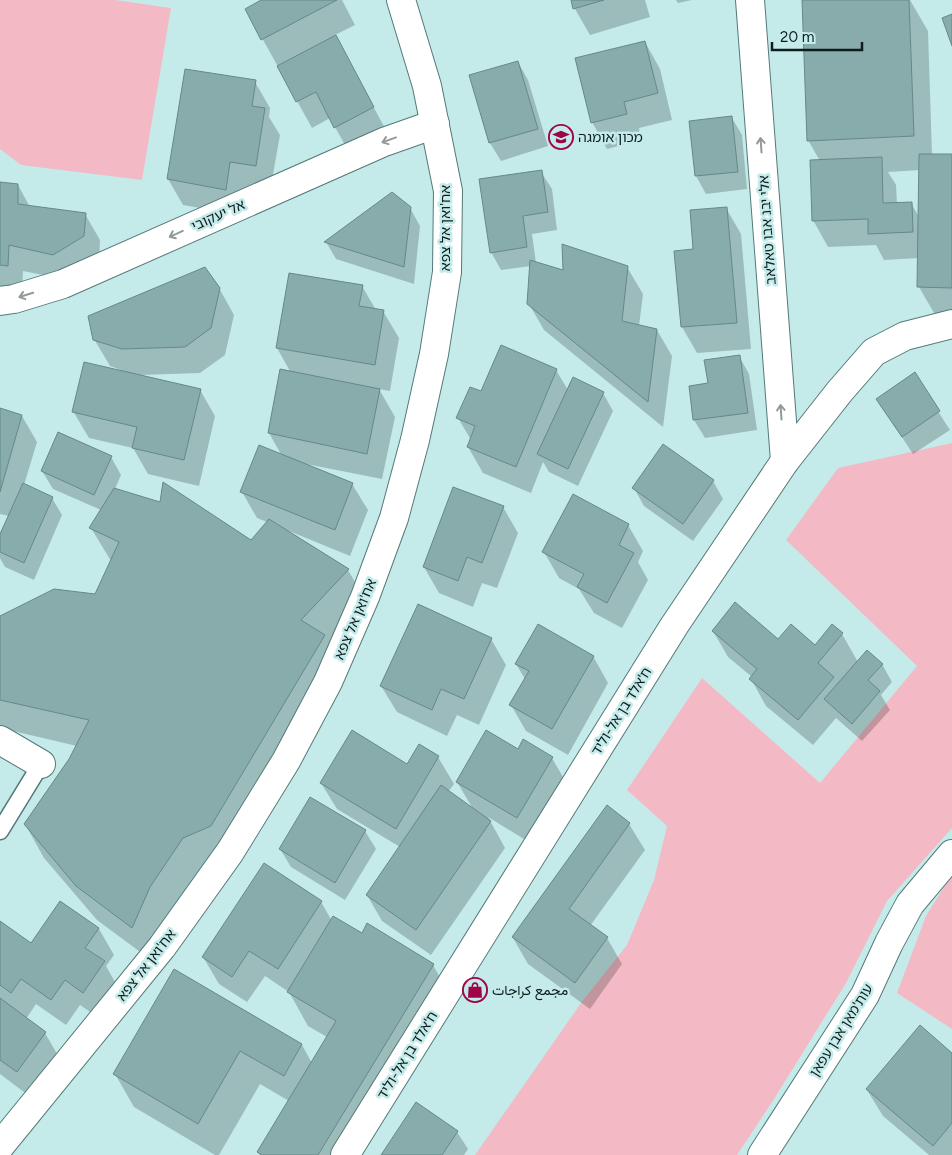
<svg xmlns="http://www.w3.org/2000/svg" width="952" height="1155" viewBox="0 0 952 1155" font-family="Figtree,Vazirmatn,'Noto Sans Hebrew',sans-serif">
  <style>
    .green { fill: #f3bac5 }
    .shadow { fill: #0003; fill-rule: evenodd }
    .building { fill: #87acab; stroke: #658988 }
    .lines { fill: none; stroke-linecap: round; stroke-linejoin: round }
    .lane-casing { stroke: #557978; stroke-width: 19 }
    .street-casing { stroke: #557978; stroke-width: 30 }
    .secondary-casing { stroke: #557978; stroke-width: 30 }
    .lane { stroke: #fff; stroke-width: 16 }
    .street { stroke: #fff; stroke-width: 28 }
    .secondary { stroke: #fff; stroke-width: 28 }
    .oneway { stroke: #939999 }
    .labels { text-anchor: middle; stroke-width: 5; stroke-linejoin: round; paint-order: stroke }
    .poi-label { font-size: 14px; fill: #0e1d1c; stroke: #c4ebea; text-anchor: start }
    .street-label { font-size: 14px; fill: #0e1d1c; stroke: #c4ebea }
  </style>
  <rect width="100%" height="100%" fill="#c4ebea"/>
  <g class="green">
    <path d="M0 0H115L171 8 142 180 21 165 0 149Z"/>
    <path d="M952 443V828L887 901 846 983 774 1099 737 1155H475L581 1003 627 945 654 880 667 826 627 790 702 678 820 783 917 666 786 540 838 468Z"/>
    <path d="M952 874V1029L897 993 926 916Z"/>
  </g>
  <g class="shadow">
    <path d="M264 0H342L355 25 335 35 388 134 350 154 330 118 312 128 246 9Z"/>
    <path d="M572 0H645L650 17 590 35 575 9Z"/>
    <path d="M676 0H692L678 3Z"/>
    <path d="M803 0H910L928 31 932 155H952V314L934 313 919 287V258L884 260 876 245 828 247 813 220 820 161 808 140ZM920 170 919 217 911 203 897 204 896 185 888 172Z"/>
    <path d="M645 42 660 69 672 120 639 128 641 140 607 149 592 122Z"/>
    <path d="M518 62 528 80 548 146 501 161 490 143 471 76Z"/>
    <path d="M255 82 270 108 269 117 280 135 270 191 245 187 241 215 183 205 168 179Z"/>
    <path d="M732 118 742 135 747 189 706 194 696 176 691 122Z"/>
    <path d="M541 172 552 189 557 230 532 234 536 263 564 272 627 267 643 294 639 326 657 330 672 356 663 427 544 330 529 304 531 266 501 270 491 252Z"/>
    <path d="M0 183 18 185 30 207 85 214 100 240 99 263 69 280 23 271 22 291 0 289Z"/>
    <path d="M410 208 420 226 414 284 336 259 326 242Z"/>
    <path d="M726 208 741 234 751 349 697 353 682 327 694 250Z"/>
    <path d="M290 274 362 286 376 310 383 311 399 338 390 391 379 389 395 417 382 479 306 464V465L352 484 368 510 350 556 289 531V533L348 570 367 603 329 644 343 669 151 960 97 920 44 858 25 824 70 760 77 746 0 728V618L95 595 111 561 91 528 101 510 53 489 42 471 111 457 121 475 115 489 252 541 267 522 257 518 242 492 282 456 269 433 281 371 291 373 277 348Z"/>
    <path d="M219 288 234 315 225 355 200 373 140 375 200 390 215 416 199 486 148 474 133 448 89 438 73 411 120 371 121 370 110 366 94 339Z"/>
    <path d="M739 356 749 374 757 430 705 438 694 420 709 384Z"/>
    <path d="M556 370 568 390 603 393 613 411 578 486 549 472 543 462 531 493 483 473 468 447 471 440 458 418 482 393Z"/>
    <path d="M914 374 950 430 913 454 877 399Z"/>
    <path d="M0 409 22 416 37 442 24 485 52 498 62 515 34 580 5 567 0 558V538L9 516 0 514Z"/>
    <path d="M663 446 713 481 723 499 693 541 644 506 634 488Z"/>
    <path d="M503 507 518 533 497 588 482 583 473 607 439 593 424 567Z"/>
    <path d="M628 525 643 551 638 562 648 580 622 628 594 613 579 589 559 578 544 552Z"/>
    <path d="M713 631 815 646 842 634 858 662 882 664 892 682 881 695 890 710 862 741 836 718 813 745 766 706 751 679 752 677 728 657Z"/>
    <path d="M491 639 506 665 479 725 457 715 447 736 397 712 381 686Z"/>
    <path d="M593 656 608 683 568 755 526 731 511 705 525 679 516 664Z"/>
    <path d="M419 746 438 757 454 784 448 792 473 809 457 782 552 758 567 784 532 844 488 817 505 848 431 955 382 921 367 895 400 847 337 809 321 783 407 766Z"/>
    <path d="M311 798 365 831 376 849 345 900 291 867 280 849Z"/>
    <path d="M607 807 629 824 645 850 590 926 607 938 622 964 590 1009 528 964 513 938Z"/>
    <path d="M60 902 99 929 114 955 106 966 119 989 99 1018 80 1005 66 1025 36 1004 26 1019 45 1033 60 1059 32 1098 0 1074V923L31 944Z"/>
    <path d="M321 902 332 921 433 965 452 999 358 1155H260L258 1152 289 1101 260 1084 219 1155H215L134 1107 115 1074 175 971 302 1045 312 1063 327 1037 308 1026 289 992 265 976 247 1002 219 984 203 957Z"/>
    <path d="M952 1055V1155H929L883 1116 867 1090Z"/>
    <path d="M457 1132 468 1149 464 1155H383Z"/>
  </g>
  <g class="building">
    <path d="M261 0H337L261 40 245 9Z"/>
    <path d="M571 0H604L573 9Z"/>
    <path d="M802 0H909L914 136 807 141Z"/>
    <path d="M952 14V46L942 18Z"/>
    <path d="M336 35 374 107 334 128 316 92 296 102 277 66Z"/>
    <path d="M645 41 658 93 624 102 627 114 591 123 575 58Z"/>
    <path d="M518 61 538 129 489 143 469 75Z"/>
    <path d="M185 69 256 80 252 106 265 108 256 166 230 162 226 190 167 179Z"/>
    <path d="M732 116 738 172 695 176 689 121Z"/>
    <path d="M919 154H952V288L917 287Z"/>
    <path d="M882 157 883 203 912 202 913 232 868 234V219L812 221 810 160Z"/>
    <path d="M542 170 548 212 523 216 527 247 490 253 479 179Z"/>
    <path d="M0 182 18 184V204L86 213 84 236 53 255 9 245 8 266 0 265Z"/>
    <path d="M392 192 411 207 404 267 324 242Z"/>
    <path d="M727 207 737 323 681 327 674 251 693 249 690 210Z"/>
    <path d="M562 244 628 266 622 321 657 329 648 402 527 304 530 260 563 270Z"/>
    <path d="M205 267 220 288 211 328 185 347 122 349 93 340 88 316Z"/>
    <path d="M289 273 363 285 359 306 384 310 375 365 276 348Z"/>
    <path d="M501 345 557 369 516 467 467 447 475 426 456 418 470 387 481 391Z"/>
    <path d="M740 355 748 413 693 420 689 386 708 383 704 360Z"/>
    <path d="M84 362 201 389 184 460 132 448 137 427 72 412Z"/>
    <path d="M280 369 380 389 367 454 268 433Z"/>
    <path d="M915 372 940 411 902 437 876 399Z"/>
    <path d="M573 377 604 392 568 469 537 454Z"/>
    <path d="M0 408 22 415 0 492Z"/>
    <path d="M58 432 112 456 94 495 41 471Z"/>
    <path d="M663 444 714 480 683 524 632 488Z"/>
    <path d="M259 445 353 483 335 530 240 492Z"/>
    <path d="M163 482 251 540 269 519 349 569 301 620 325 635 211 826 183 838 150 887 132 928 76 886 24 824 69 759 89 720 0 700V616L54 589 95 594 119 542 89 528 114 488 160 502Z"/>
    <path d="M23 483 53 497 24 563 0 552V534Z"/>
    <path d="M453 487 504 506 482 563 467 557 458 581 423 567Z"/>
    <path d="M573 494 629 524 619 545 634 553 607 603 577 587 584 574 542 552Z"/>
    <path d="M735 602 778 639 791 624 815 645 832 624 843 633 818 663 834 677 798 720 749 679 757 669 712 631Z"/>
    <path d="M418 604 492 638 464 699 441 689 432 710 380 686Z"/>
    <path d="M538 624 594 656 552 729 509 705 529 671 515 664Z"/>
    <path d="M867 650 883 664 868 680 880 691 852 724 824 699Z"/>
    <path d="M352 730 407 764 419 744 439 756 396 829 320 783Z"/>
    <path d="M486 730 518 749 523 739 553 757 517 818 456 782Z"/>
    <path d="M441 785 491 821 416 930 366 895Z"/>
    <path d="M310 797 366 830 335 883 279 849Z"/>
    <path d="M607 805 630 823 569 909 608 937 575 983 512 937Z"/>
    <path d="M264 863 322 901 278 969 249 951 232 977 202 957Z"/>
    <path d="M60 901 99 928 85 948 105 961 83 993 65 980 51 1000 21 979 11 993 0 985V921L31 943Z"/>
    <path d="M333 916 362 933 367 923 434 964 318 1155H262L257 1152 336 1021 287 992Z"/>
    <path d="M174 969 302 1044 284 1076 240 1051 198 1124 113 1074Z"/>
    <path d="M0 998 46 1032 17 1072 0 1060Z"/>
    <path d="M920 1025 952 1053V1123L933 1146 866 1089Z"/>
    <path d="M416 1102 458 1131 442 1155H381Z"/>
  </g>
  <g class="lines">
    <defs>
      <path id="lane" d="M0 831 41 764"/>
      <g id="street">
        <path d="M750 0 785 461"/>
        <path d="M0 301 14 299 63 284 384 142 435 124"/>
        <path d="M0 740 41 764"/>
        <path d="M0 1146 162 947 230 852 286 761 328 682 365 597 394 518 415 440 434 354 447 272 448 191 427 86 401 0"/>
        <path d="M762 1155 865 995 889 943 910 904 952 854"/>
      </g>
      <path id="secondary" d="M345 1155 674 626 785 461 840 391 874 352 905 336 952 324"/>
    </defs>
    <use href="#lane" class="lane-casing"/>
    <use href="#street" class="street-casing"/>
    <use href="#secondary" class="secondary-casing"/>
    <use href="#lane" class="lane"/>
    <use href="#street" class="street"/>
    <use href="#secondary" class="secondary"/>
  </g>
  <defs><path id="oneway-shaft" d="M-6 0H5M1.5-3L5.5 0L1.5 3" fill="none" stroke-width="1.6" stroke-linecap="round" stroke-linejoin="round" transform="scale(1.25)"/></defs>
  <g class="oneway">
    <use href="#oneway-shaft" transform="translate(389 140) rotate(160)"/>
    <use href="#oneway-shaft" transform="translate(761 145) rotate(-94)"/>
    <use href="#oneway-shaft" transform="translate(176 234) rotate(156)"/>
    <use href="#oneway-shaft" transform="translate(26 295) rotate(163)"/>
    <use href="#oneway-shaft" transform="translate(781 412) rotate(-94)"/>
  </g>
  <defs>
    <symbol id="school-ring" viewBox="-11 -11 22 22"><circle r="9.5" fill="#c4ebea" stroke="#9f0448" stroke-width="1.5"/><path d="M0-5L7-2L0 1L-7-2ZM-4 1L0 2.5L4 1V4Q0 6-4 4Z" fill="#9f0448"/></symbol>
    <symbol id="shop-ring" viewBox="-11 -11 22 22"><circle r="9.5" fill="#c4ebea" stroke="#9f0448" stroke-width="1.5"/><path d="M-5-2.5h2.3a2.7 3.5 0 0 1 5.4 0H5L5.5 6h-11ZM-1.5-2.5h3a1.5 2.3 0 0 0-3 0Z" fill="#9f0448"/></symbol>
  </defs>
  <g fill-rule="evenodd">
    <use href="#school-ring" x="547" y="123" width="28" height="28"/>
    <use href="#shop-ring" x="461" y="976" width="28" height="28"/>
  </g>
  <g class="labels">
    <g class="poi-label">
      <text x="578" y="142">מכון אומגה</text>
      <text x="492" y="995">مجمع كراجات</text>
    </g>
    <g class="street-label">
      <text transform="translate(218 215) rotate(-24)" y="5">אל יעקובי</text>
      <text transform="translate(445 228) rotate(-90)" y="5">אח'ואן אל צפא</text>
      <text transform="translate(767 230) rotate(-94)" y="5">אלי יבנ אבו טאלאב</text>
      <text transform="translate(355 619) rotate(-67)" y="5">אח'ואן אל צפא</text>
      <text transform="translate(621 711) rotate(-58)" y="5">ח'אלד בן אל-וליד</text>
      <text transform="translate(146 965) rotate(-52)" y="5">אח'ואן אל צפא</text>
      <text transform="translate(841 1030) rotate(-58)" y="5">עות'מאן אבן עפאן</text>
      <text transform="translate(407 1055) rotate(-58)" y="5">ח'אלד בן אל-וליד</text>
    </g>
  </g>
  <path d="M772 42v8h90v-8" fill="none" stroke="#0e1d1c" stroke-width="2.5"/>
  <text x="780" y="42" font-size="15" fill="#0e1d1c" stroke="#c4ebea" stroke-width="4" paint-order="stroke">20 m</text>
</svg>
